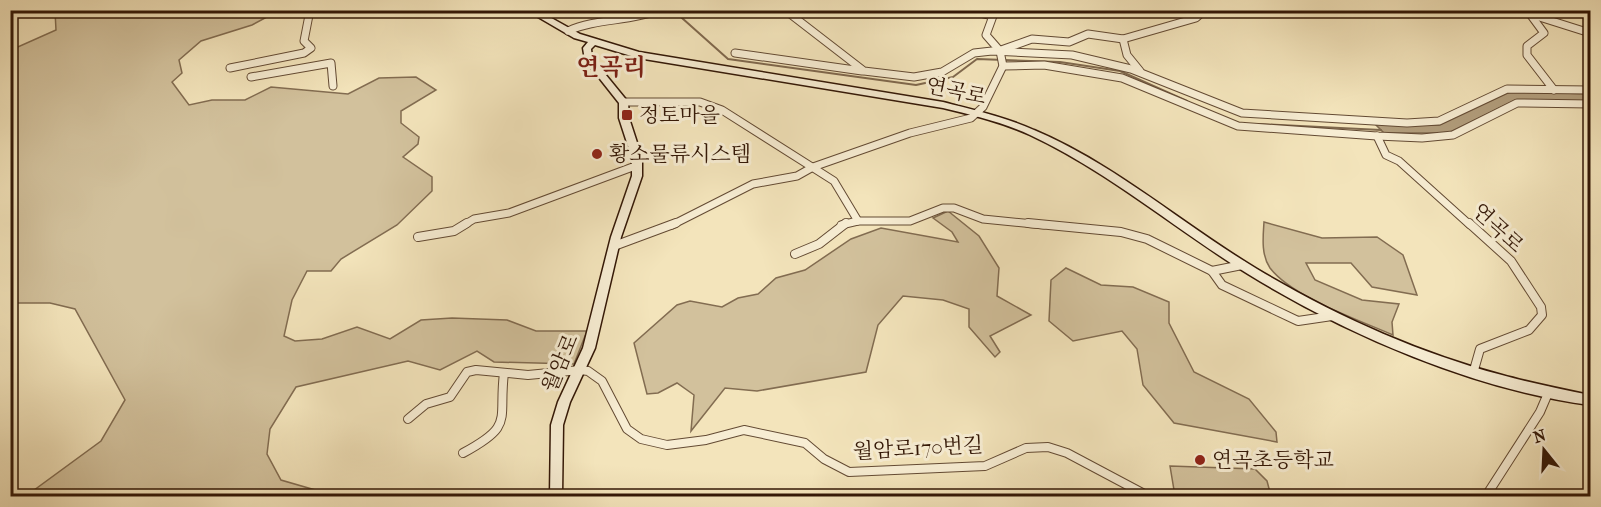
<svg xmlns="http://www.w3.org/2000/svg" width="1601" height="507" viewBox="0 0 1601 507" font-family="'IM FELL French Canon','Noto Serif KR',serif">
  <style>
    .green { fill: #d2c19c; stroke: #826c51; stroke-width: 1.5 }
    .water { fill: #b29e7d; stroke: #7f684d; stroke-width: 1.5 }
    .lines { fill: none; stroke-linecap: round; stroke-linejoin: round }
    .stream { stroke: #7f684d; stroke-width: 2 }
    .street-far1-casing { stroke: #634a33; stroke-width: 9 }
    .street-casing { stroke: #634a33; stroke-width: 10 }
    .secondary-casing { stroke: #331706; stroke-width: 3 }
    .street-far1 { stroke: #f7edd3; stroke-width: 7 }
    .street { stroke: #f7edd3; stroke-width: 8 }
    .secondary { fill: #f7edd3; fill-rule: evenodd }
    .poi-dot { fill: #8f2418; stroke: #f7edd3; stroke-width: 2 }
    .labels { text-anchor: middle; stroke-width: 6; stroke-linejoin: round; paint-order: stroke }
    .street-label { font-size: 21px; fill: #331706; stroke: #f7edd3 }
    .poi-label { font-size: 21px; fill: #331706; stroke: #f7edd3; text-anchor: start }
    .quarter-label { font-size: 24px; font-weight: bold; fill: #7a1f14; stroke: #f7edd3 }
  </style>
  <rect width="100%" height="100%" fill="#f3e4bb"/>
  <filter id="stains"><feTurbulence type="fractalNoise" baseFrequency=".00333" numOctaves="4"/><feColorMatrix values="0 0 0 0 .2 0 0 0 0 .09 0 0 0 0 .02 0 0 0 .5 -.17"/></filter>
  <radialGradient id="worn" r=".72"><stop offset=".6" stop-color="#630" stop-opacity="0"/><stop offset="1" stop-color="#630" stop-opacity=".3"/></radialGradient>
  <g class="green">
    <path d="M280 10 252 25 201 41 179 60 182 73 172 82 189 105 212 100H245L271 87 348 94 379 78 416 77 436 90 401 111V123L419 137 418 144 403 157 432 177V191L397 225 341 259 331 271H307L292 300 284 336 295 341 322 339 357 327 390 339 421 320 452 318 507 320 536 331H587L574 364 494 362 477 351 440 370 408 361 296 387 270 429 267 454 281 480 336 496H26L101 441 125 400 75 309 50 303H11V50L56 30 55 11Z"/>
    <path d="M948 211 979 236 999 268 997 296 1031 315 990 336 1000 352 995 357 969 327V309L943 300 903 296 878 325 866 372 757 391 725 388 691 431 694 395 677 383 658 393 647 394 634 343 677 305 690 301 722 307 738 298 758 294 776 278 805 270 851 239 881 228 958 242 952 232 933 218Z"/>
    <path d="M1264 222 1322 238 1377 237 1403 255 1417 295 1372 287 1351 263H1306L1315 280 1362 300 1399 304 1392 322 1393 335C1359 320 1292 297 1270 268 1261 255 1263 237 1264 222Z"/>
    <path d="M1066 268 1101 285 1133 287 1169 302V323L1194 372 1249 399 1276 432 1277 442 1174 423 1143 385 1137 349 1122 331 1073 341 1049 321 1051 280Z"/>
    <path d="M1170 466 1255 469 1267 481 1271 496H1183L1174 490Z"/>
  </g>
  <path class="water" d="M1512 91 1590 94V101L1516 100 1448 133H1384L1375 124 1440 125Z"/>
  <g class="lines">
    <g class="stream">
      <path d="M673 10 728 59 916 85 953 77 977 59 1060 62 1120 71 1187 101"/>
      <path d="M1258 124 1381 130"/>
    </g>
    <defs>
      <g id="street-far1">
        <path d="M785 10 864 71 914 77 942 72 974 53 992 51 1072 55 1131 69 1242 113 1407 123 1439 121 1507 89 1590 90"/>
        <path d="M1527 10 1544 33 1527 46V55L1554 90"/>
        <path d="M1533 15 1590 33"/>
        <path d="M568 31C597 18 629 22 659 10"/>
        <path d="M1123 39 1127 55 1140 71"/>
        <path d="M1001 50 1032 39 1069 42 1088 34 1123 39 1196 18 1205 10"/>
        <path d="M735 53 862 71"/>
        <path d="M1003 66 1044 65 1122 78 1238 126 1377 136 1422 138 1453 135 1517 103 1590 104"/>
        <path d="M230 68 304 53 311 48 304 41 310 10"/>
        <path d="M251 77 331 63 333 86"/>
        <path d="M623 102H700L722 110 834 181 858 221"/>
        <path d="M1377 136 1386 155 1399 161 1470 225"/>
        <path d="M464 225 474 219 509 213 638 165"/>
        <path d="M672 225 753 184 797 176 813 167 910 133 971 118 983 107 1003 66 1000 51 986 35 993 16 968 10"/>
        <path d="M841 225 858 221H910L943 208H954L983 219 1044 225"/>
      </g>
      <g id="street">
        <path d="M1028 223 1121 232 1147 239 1212 271 1222 285 1298 321 1332 316"/>
        <path d="M1469 223 1511 261 1541 307 1542 315 1529 330 1480 349 1474 370"/>
        <path d="M418 237 454 231 467 223"/>
        <path d="M614 246 676 223"/>
        <path d="M795 254 819 244 846 223"/>
        <path d="M1212 271 1242 265"/>
        <path d="M408 419 426 404 450 397 467 372 476 370 528 375 580 370 588 371 602 381 627 429 641 439 667 445 706 440 744 430 805 443 824 459 849 472 985 466 1026 448 1048 447 1067 453 1148 496"/>
        <path d="M463 453C515 425 498 421 504 373"/>
        <path d="M1486 496 1540 412 1549 391"/>
      </g>
      <path id="secondary" d="M526 10H537L580 34 639 52 943 102C974 110 1005 117 1034 130 1115 164 1182 224 1257 269 1334 315 1416 352 1502 375 1531 383 1561 389 1590 395V405C1476 390 1347 335 1248 274 1175 229 1109 172 1030 135 1002 122 972 115 943 108L638 58 595 45 591 49 592 58 628 102 629 118 642 158V176L621 237 595 348 570 402 563 425 562 496H550L551 425 558 402 583 348 611 237 632 176V158L619 118V103L585 60 583 48 588 42 574 38Z"/>
    </defs>
    <use href="#street-far1" class="street-far1-casing"/>
    <use href="#street" class="street-casing"/>
    <use href="#secondary" class="secondary-casing"/>
    <use href="#street-far1" class="street-far1"/>
    <use href="#street" class="street"/>
    <use href="#secondary" class="secondary"/>
  </g>
  <g class="poi-dot">
    <rect x="621" y="109" width="12" height="12" rx="3"/>
    <circle cx="597" cy="154" r="6"/>
    <circle cx="1200" cy="460" r="6"/>
  </g>
  <g class="labels">
    <g class="street-label">
      <text transform="translate(956 91) rotate(12)" y="7">연곡로</text>
      <text transform="translate(1498 228) rotate(43)" y="7">연곡로</text>
      <text transform="translate(560 363) rotate(-67)" y="7">월암로</text>
      <text transform="translate(918 448) rotate(-3)" y="7">월암로170번길</text>
    </g>
    <g class="poi-label">
      <text x="639" y="122">정토마을</text>
      <text x="609" y="161">황소물류시스템</text>
      <text x="1212" y="467">연곡초등학교</text>
    </g>
    <g class="quarter-label">
      <text x="611" y="75">연곡리</text>
    </g>
  </g>
  <rect width="1601" height="507" fill="none" stroke="#f3e4bb" stroke-width="36"/>
  <rect x="12" y="12" width="1577" height="483" fill="none" stroke="#331706" stroke-width="3"/>
  <rect x="18" y="18" width="1565" height="471" fill="none" stroke="#331706" stroke-width="1.5"/>
  <g transform="translate(1544 450) rotate(342)" stroke="#f7edd3" stroke-width="4.5" paint-order="stroke">
  <path d="M0-4.5L10 22L0 15L-10 22Z" fill="#331706"/>
  <text y="-9" font-size="16" font-weight="bold" text-anchor="middle" fill="#331706">N</text>
  </g>
  <rect width="100%" height="100%" filter="url(#stains)"/>
  <rect width="100%" height="100%" fill="url(#worn)"/>
</svg>
